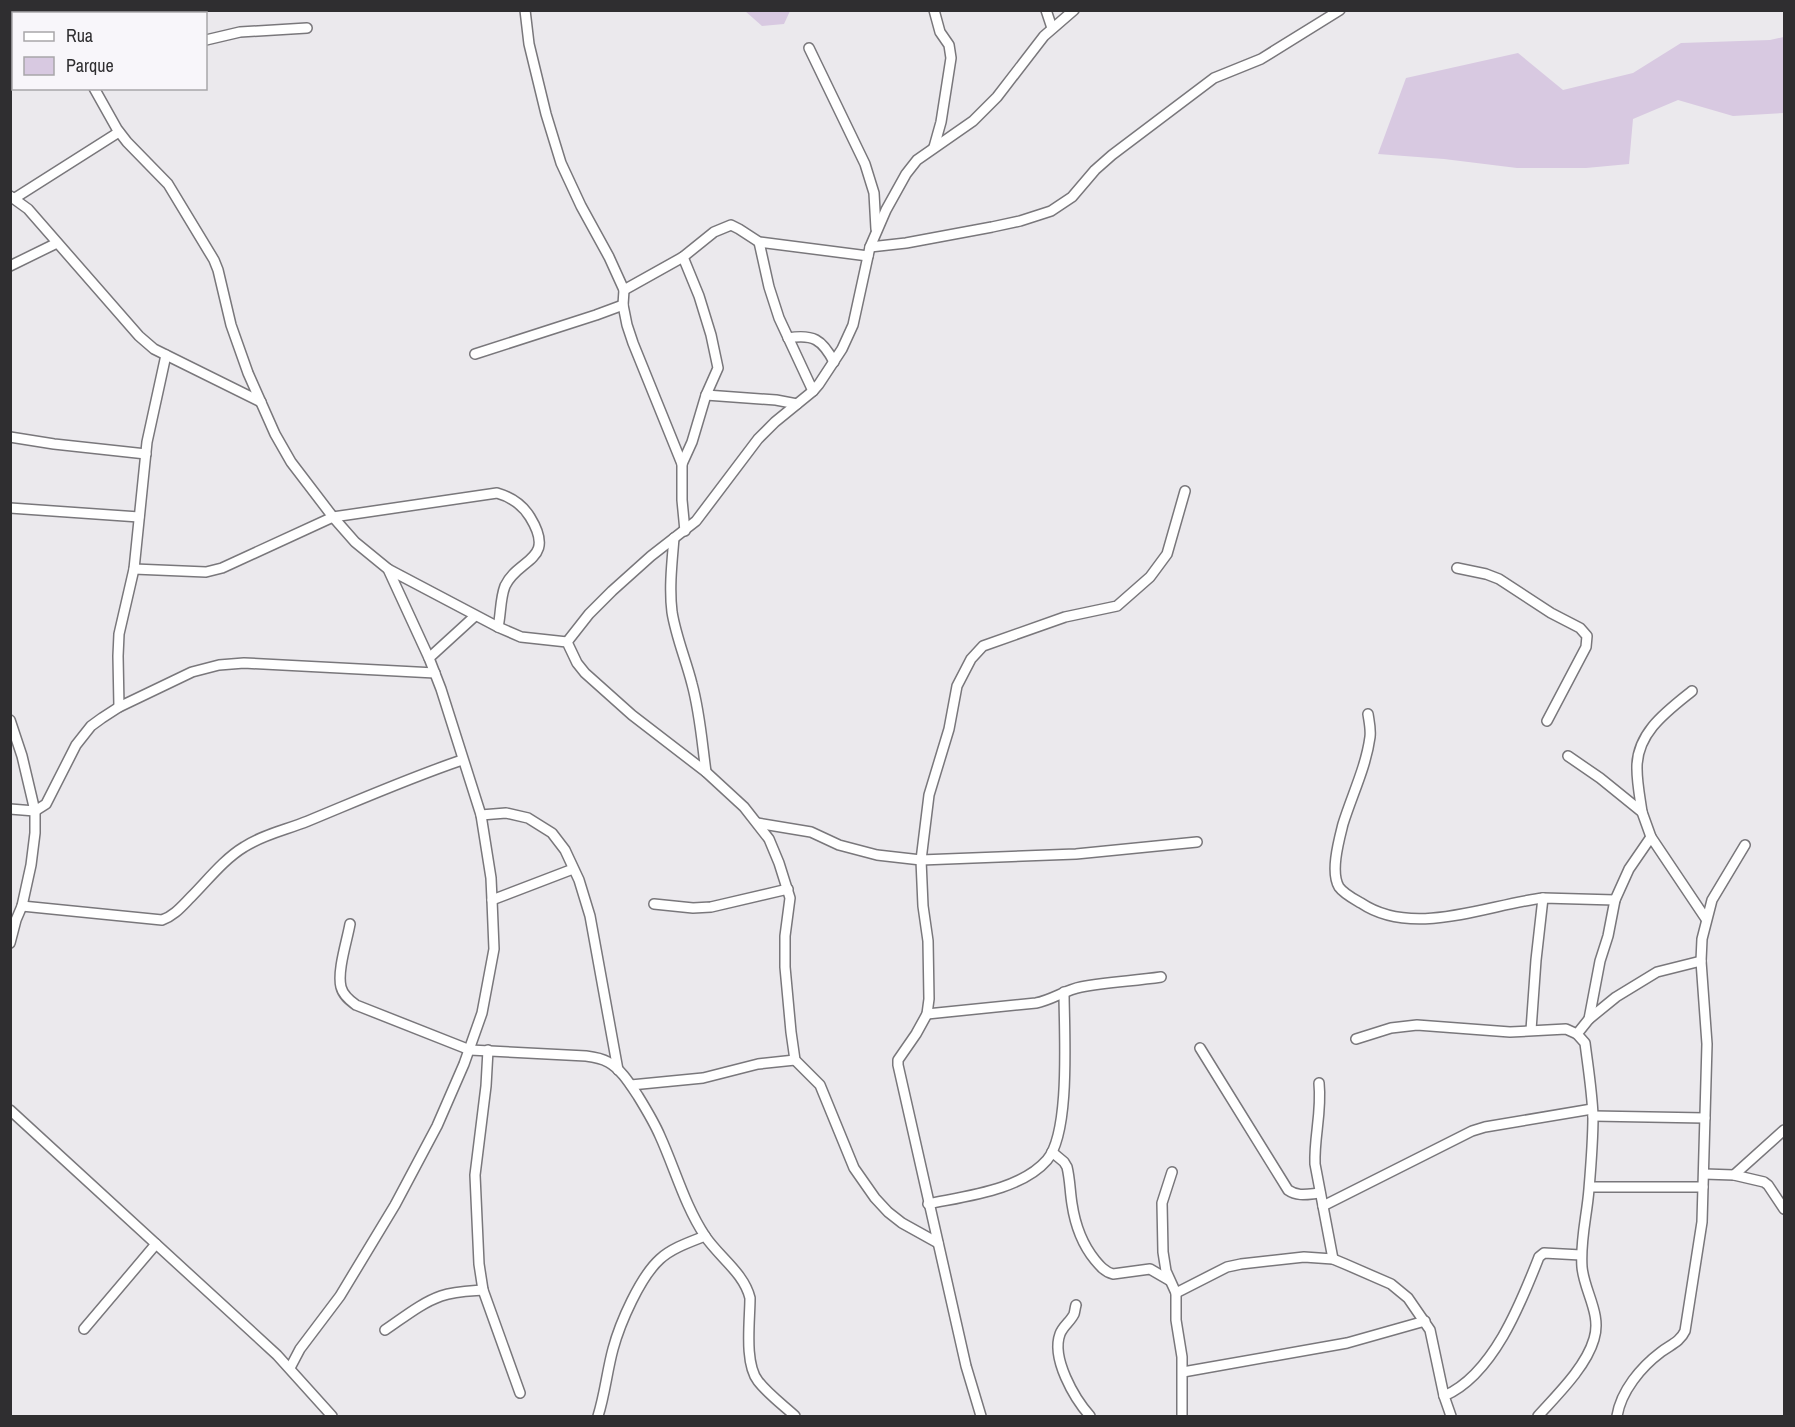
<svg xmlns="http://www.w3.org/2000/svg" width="1795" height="1427" viewBox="0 0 1795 1427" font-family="'Archivo Narrow',sans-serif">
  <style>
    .green { fill: #d8c9e1 }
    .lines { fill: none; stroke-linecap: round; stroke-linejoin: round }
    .minor-casing { stroke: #79777b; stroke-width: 12 }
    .minor { stroke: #fff; stroke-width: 9 }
  </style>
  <rect width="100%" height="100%" fill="#ebe9ed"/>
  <g class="green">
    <path d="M745 11H790L784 24 762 26Z"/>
    <path d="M1784 37V113L1733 116 1678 100 1633 119 1629 164 1586 168H1517L1444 159 1378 154 1406 78 1518 53 1563 90 1633 73 1681 43 1770 40Z"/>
  </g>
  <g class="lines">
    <defs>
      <g id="minor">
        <path d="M65 10 66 14"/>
        <path d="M525 10 529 44 546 114 561 163 581 206 609 257 624 290 623 305 627 325 633 343 682 464V500L685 531"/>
        <path d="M934 10 940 32 949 45 951 58 941 122 934 147"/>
        <path d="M1046 10 1052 28"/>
        <path d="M206 40 240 32 307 28"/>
        <path d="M809 48 865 164 874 193 876 229"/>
        <path d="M94 88 117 129 127 142 168 184 214 260 218 270 231 325 248 373 275 434 291 462 333 517 355 542 388 569 429 658 441 689 481 815 491 878 492 900 494 949 482 1013 464 1064 437 1126 395 1205 340 1296 300 1349 290 1368"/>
        <path d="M10 196 28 209 139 336 154 349 261 402"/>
        <path d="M15 198 119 132"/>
        <path d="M759 242 769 287 779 318 813 391"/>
        <path d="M870 247 906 243 992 227 1020 221 1051 211 1072 197 1095 170 1112 155 1214 78 1261 59 1340 10"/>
        <path d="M10 266 57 243"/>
        <path d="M624 290 683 257 714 232 731 225 739 229 759 242 868 256"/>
        <path d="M788 338C813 334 822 339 834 362"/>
        <path d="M475 354 596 315 623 305"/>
        <path d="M706 395 776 400 797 404"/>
        <path d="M10 437 54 444 146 454"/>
        <path d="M682 464 692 442 706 395 718 368 711 335 699 296 683 257"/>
        <path d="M10 508 139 517"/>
        <path d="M674 538C672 562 669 588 672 612 676 637 686 660 692 684 700 713 702 743 706 772"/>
        <path d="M1457 568 1486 574 1499 579 1551 613 1580 628 1587 636 1586 647 1547 721"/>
        <path d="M134 569 206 572 222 568 333 517 497 493C511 497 522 504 530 517 557 561 518 558 505 586 500 599 501 614 498 627"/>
        <path d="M388 569 498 627 521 637 567 642 577 663 585 673 632 715 706 772 744 807 769 839 779 863 790 898 785 936V967L791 1032 795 1060 820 1085 854 1168 875 1198 888 1212 902 1223 938 1243"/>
        <path d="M567 642 589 614 612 591 651 556 696 521 758 439 775 422 813 391 819 384 842 349 853 325 870 247 886 210 906 174 917 160 973 121 997 97 1044 36 1074 10"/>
        <path d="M429 658 475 616"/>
        <path d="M119 707 118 656 119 634 134 569 147 442 166 355"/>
        <path d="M1368 714C1369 721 1371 729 1370 737 1366 767 1352 795 1343 824 1339 840 1330 872 1339 887 1344 894 1354 899 1361 903 1413 938 1486 905 1543 898"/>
        <path d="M10 720 22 756 35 811V833L31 865 22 906 16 920 10 943"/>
        <path d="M1568 756 1600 778 1642 812 1651 837 1706 919"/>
        <path d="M10 809 35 811 46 804 76 745 91 726 102 718 119 707 192 672 219 665 244 663 435 673"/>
        <path d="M1642 812C1640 798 1637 783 1637 769 1636 733 1667 711 1692 691"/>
        <path d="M481 815 506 813 528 818 552 833 565 850 579 880 590 916 618 1070"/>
        <path d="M757 823 811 832 839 845 877 855 921 860 1076 854 1197 842"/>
        <path d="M492 900 573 869"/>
        <path d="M654 904 693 908 711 907 788 889"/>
        <path d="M22 906 162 920C174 916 182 906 191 897 207 881 224 859 244 847 264 834 286 830 308 821 359 800 409 778 462 760"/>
        <path d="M350 924C347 941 337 971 341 987 343 995 349 1000 356 1005L470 1050 586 1056C594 1057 601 1058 608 1062 621 1069 630 1084 638 1096 646 1109 654 1122 660 1136 675 1169 685 1206 705 1236 719 1257 744 1273 750 1298 750 1321 744 1363 758 1381 768 1394 783 1405 795 1416"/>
        <path d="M927 1014 1036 1003C1052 1000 1065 990 1081 987 1107 982 1134 981 1161 977"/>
        <path d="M1589 1019 1616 997 1657 972 1701 961"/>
        <path d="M1531 1030 1536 960 1543 898 1615 900"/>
        <path d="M1356 1039 1391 1028 1417 1025 1510 1032 1566 1029 1577 1034"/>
        <path d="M1200 1048 1288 1190C1298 1197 1308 1194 1320 1193"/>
        <path d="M488 1050 486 1086 475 1175 479 1264 483 1290 520 1393"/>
        <path d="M1319 1083C1322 1113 1314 1136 1315 1164L1333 1259"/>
        <path d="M631 1085 703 1078 758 1064 795 1060"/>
        <path d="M10 1110 277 1355 332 1416"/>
        <path d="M1593 1116 1705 1118"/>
        <path d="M1052 1152 1064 1162 1067 1167C1070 1179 1070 1192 1072 1204 1075 1224 1082 1244 1095 1260 1100 1266 1105 1272 1113 1274L1150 1269 1169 1280"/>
        <path d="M1172 1172 1162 1203 1163 1252 1166 1271 1176 1293V1320L1182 1357V1416"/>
        <path d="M1704 1174 1734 1175 1764 1182 1768 1185 1784 1209"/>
        <path d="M1734 1175 1784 1130"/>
        <path d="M1590 1187H1703"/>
        <path d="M928 1204C966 1196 1021 1190 1047 1160 1071 1132 1064 1030 1064 992"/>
        <path d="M1323 1206 1472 1131 1485 1127 1592 1109"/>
        <path d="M1176 1293 1227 1267 1241 1264 1304 1257 1333 1259 1345 1264 1391 1284 1408 1298 1430 1330 1444 1396"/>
        <path d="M1076 1305C1075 1308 1075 1311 1074 1314 1071 1321 1063 1326 1060 1334 1051 1358 1074 1398 1090 1416"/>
        <path d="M84 1329 156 1244"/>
        <path d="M385 1330C403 1318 421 1303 441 1296 455 1291 469 1291 483 1290"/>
        <path d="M1183 1372 1347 1343 1425 1321"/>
        <path d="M598 1416C605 1394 607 1371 613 1349 620 1323 640 1277 660 1259 672 1248 690 1242 705 1236"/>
        <path d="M981 1416 966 1366 898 1065V1060L916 1034 927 1014 929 999 928 941 923 906 921 860 929 795 949 729 957 686 971 659 983 646 1065 617 1117 606 1150 577 1167 554 1185 491"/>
        <path d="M1451 1416 1444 1396C1493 1375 1521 1303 1539 1257L1544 1253 1581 1255"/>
        <path d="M1538 1416C1557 1395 1586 1367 1594 1339 1602 1314 1584 1291 1582 1267 1580 1240 1587 1216 1589 1189 1591 1165 1593 1140 1593 1116 1592 1091 1588 1067 1585 1043L1577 1034 1589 1019 1600 961 1608 936 1615 900 1629 869 1651 837"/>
        <path d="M1617 1416C1621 1391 1641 1367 1661 1352 1670 1345 1680 1342 1685 1331L1702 1222 1707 1044 1701 961 1702 939 1712 900 1745 845"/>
      </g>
    </defs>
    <use href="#minor" class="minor-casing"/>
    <use href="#minor" class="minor"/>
  </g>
  <rect width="1795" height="1427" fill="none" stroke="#2f2e30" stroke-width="24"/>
  <rect x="12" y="12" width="195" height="78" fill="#f8f6fa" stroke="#a8a6a9" stroke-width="1.5"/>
  <rect x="24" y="32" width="30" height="9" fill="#ffffff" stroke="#a8a6a9" stroke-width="1.5"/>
  <text x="66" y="42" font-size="18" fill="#2f2e30">Rua</text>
  <rect x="24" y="57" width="30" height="18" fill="#d8c9e1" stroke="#a8a6a9" stroke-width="1.5"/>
  <text x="66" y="72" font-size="18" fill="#2f2e30">Parque</text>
</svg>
